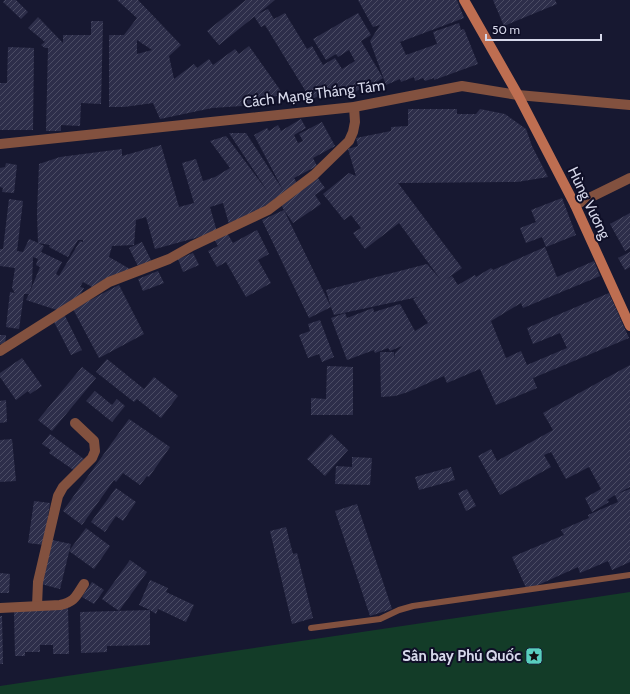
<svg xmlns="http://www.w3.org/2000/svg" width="630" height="694" viewBox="0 0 630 694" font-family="Cabin,sans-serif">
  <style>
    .green { fill: #133c28 }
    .building { fill: url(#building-hatch); fill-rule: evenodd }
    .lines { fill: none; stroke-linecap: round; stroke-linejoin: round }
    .service { stroke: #82513f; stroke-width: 6 }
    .minor { stroke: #82513f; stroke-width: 10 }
    .tertiary { stroke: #82513f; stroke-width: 10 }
    .secondary { stroke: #be6e51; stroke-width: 10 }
    .labels { text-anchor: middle; stroke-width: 4; stroke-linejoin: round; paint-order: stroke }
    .street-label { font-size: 15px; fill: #d6d8ea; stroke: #0f0f27 }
    .poi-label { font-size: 15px; font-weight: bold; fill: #d6d8ea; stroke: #0f0f27; text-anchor: end }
  </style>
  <defs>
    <pattern id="building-hatch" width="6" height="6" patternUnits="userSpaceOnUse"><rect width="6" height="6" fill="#2d2e4a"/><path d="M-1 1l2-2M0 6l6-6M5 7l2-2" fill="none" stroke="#4b4c64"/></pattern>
  </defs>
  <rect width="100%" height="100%" fill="#171831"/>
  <path class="green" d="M630 592V694H0V686Z"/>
  <g class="building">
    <path d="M5 0H16L28 12 21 19 3 2Z"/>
    <path d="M117 0H138L181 45 169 56 174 79 194 64 197 68 209 59 213 65 235 49 239 54 249 46 283 94 242 106 212 108 160 119 153 103 124 107H109V35H124L137 18ZM137 40 152 50 137 54Z"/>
    <path d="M246 0H275L219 45 207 31Z"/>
    <path d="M358 0H457L464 18 400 42 406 55 437 44 433 32 459 23 461 30 464 29 478 64 434 80V78L425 81 423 78 415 81 414 77 401 82 400 79 386 85 370 41 380 25 373 27Z"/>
    <path d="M493 0H555L557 4 504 26Z"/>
    <path d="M268 9 274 19 285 13 307 49 312 46 323 65 335 58 342 69 355 61 349 50 338 57 336 54 326 60 313 39 358 13 371 35 361 41 383 78 370 86 369 84 355 92 352 86 343 91 341 87 327 95 325 92 311 100 265 25 261 27 254 16Z"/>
    <path d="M38 17 63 43V35H91V21H103L101 104 81 103 80 126 61 125V131H46L48 48H45L41 45 45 42 28 28Z"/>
    <path d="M8 47 34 48 33 130H0V83H7Z"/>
    <path d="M408 109H457V114H476L480 109 505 114 526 129 532 146 548 177 517 182 398 183 462 268 445 280 452 276 458 285 475 275 476 277 491 268 493 270 545 247 557 277 594 261 600 276 523 308 521 303 491 321 506 358 521 351 527 365 567 348 560 333 533 344 527 328 609 293 629 338 533 378 537 388 496 405 480 369 447 383 444 376 408 392 395 396 381 397 380 352H394V359L395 353 402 346 390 351 388 348 375 353 374 350 347 360 331 318 345 313 347 318 373 308 374 312 400 304 415 331 428 323 413 299 418 297 334 315 331 307 309 318 262 220 284 210 280 203 317 177 325 188 315 195 321 204 293 223 284 210 331 307 326 290 427 264 441 280 399 223 365 249 353 233 361 228 351 215 344 220 323 194 349 173 356 176 348 149 358 146 356 138 391 131V127L408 126Z"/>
    <path d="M301 119 306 128 294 135 298 143 303 141 299 134 322 122 335 146 313 158 317 166 294 178 298 185 260 209 229 224 223 203 210 207 217 232 155 249 146 217 136 220 134 245 112 246 109 257 130 269 96 289 83 282 80 287 84 288 77 300 60 311 26 300 29 294H24L19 329 6 327 10 292 15 293 12 288 15 268 0 266V249H3L9 199 23 201 17 251 23 252 29 239 36 242 44 246 41 252 62 262 56 274 59 276 80 241 83 242V240H78L68 257 49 247 50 245 38 243 37 213 39 164 60 157 122 149V156L161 145 179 207 194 203 182 163 196 159 203 181 215 177 230 168 210 141 226 136 268 192 229 133H246L283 190 254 135 267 128 269 131 278 125 281 131ZM33 257 38 259 36 265 40 267 29 294 32 284Z"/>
    <path d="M6 163 17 165 14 193 2 192 3 188 0 187V168L5 167Z"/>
    <path d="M562 198 576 235 546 247 542 237 526 243 520 228 536 222 531 210Z"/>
    <path d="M630 213V248L625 251 610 224Z"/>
    <path d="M257 230 269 254 258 260 271 283 246 297 226 262 217 267 208 251 218 246 214 239 227 233 233 243Z"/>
    <path d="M142 242 152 262 139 268 129 248Z"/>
    <path d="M630 252V267L625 270 618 258Z"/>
    <path d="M193 253 199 265 183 272 178 259Z"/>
    <path d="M158 271 164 283 143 291 138 279Z"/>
    <path d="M119 285 144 334 99 358 73 309Z"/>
    <path d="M64 314 82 350 71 355 53 320Z"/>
    <path d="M320 320 334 357 322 362 319 354 308 358 299 335 310 331 308 324Z"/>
    <path d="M0 335H6L5 344H0Z"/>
    <path d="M22 358 42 386 30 394 28 391 16 400 0 377V373Z"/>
    <path d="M107 359 144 389 154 377 178 396 161 418 137 399 134 402 96 372Z"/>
    <path d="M630 365V487L617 494 630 489V562L612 570 608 561 580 573 578 567 527 590 512 557 564 535 561 530 589 518 588 515 618 502 615 495 607 500 609 502 592 512 585 498 601 489 589 467 566 479 551 452 544 455 551 467 500 495 478 456 491 449 497 461 553 430 543 413Z"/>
    <path d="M327 366 353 367V415H311V398L326 399Z"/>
    <path d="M82 367 96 378 52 431 38 420Z"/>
    <path d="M95 391 112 405 117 399 125 406 112 422 86 401Z"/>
    <path d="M6 400 7 422 0 423V401Z"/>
    <path d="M129 419 170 447 149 477 147 476 140 485 123 473 116 482 114 480 82 525 63 511Z"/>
    <path d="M50 434 84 459 75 471 49 453 51 450 42 444Z"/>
    <path d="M331 434 348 450 325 476 307 459Z"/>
    <path d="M12 439 16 481 0 482V440Z"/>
    <path d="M352 457 372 458 370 485 335 484 336 466 352 467Z"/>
    <path d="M451 467 455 480 419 490 415 477Z"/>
    <path d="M116 488 136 502 123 521 116 516 105 532 91 522Z"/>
    <path d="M467 489 476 506 466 511 458 493Z"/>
    <path d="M34 501 50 503 44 545 28 543Z"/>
    <path d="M357 504 392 609 370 616 335 511Z"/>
    <path d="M286 527 293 554 297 553 313 618 292 624 270 531Z"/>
    <path d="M86 528 110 546 94 569 69 551Z"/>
    <path d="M52 540 71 544 60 589 41 584Z"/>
    <path d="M130 560 147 572 119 611 102 599Z"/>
    <path d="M0 573 10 574 9 593H0Z"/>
    <path d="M150 580 168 588 166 592 194 605 186 622 158 609 156 614 150 610V645L107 646V652L81 653 80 612 150 610 139 605Z"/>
    <path d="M92 582 104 590 94 604 82 597Z"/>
    <path d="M68 607 69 654H53V645H40V652H25V656H15L14 611Z"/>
    <path d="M0 616H2L3 664H0Z"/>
  </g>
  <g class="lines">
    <path class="service" d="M311 628 380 619 399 610 413 606 630 575"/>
    <g class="minor">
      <path d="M0 351 109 282 169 259 192 246 268 210 314 175 349 141 353 132 355 122 354 107"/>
      <path d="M37 606 38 582 58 496 63 487 92 458 95 451 94 441 75 423"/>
      <path d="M0 608 60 605C75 602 76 596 84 584"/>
    </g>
    <g class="tertiary">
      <path d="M0 144 354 107 462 86 518 95 630 105"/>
      <path d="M575 205 630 178"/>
    </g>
    <path class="secondary" d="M464 0 518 95 575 205 630 326"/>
  </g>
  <defs>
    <symbol id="sight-square" viewBox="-11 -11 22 22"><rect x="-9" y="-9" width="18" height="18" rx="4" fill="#59cebf" stroke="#0f0f27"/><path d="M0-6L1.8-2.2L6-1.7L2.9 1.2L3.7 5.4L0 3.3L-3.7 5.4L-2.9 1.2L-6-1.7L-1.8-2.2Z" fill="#111"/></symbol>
  </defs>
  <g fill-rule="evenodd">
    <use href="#sight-square" x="524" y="646" width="20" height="20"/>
  </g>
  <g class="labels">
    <g class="street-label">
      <text transform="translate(314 94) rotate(-7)" y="5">Cách Mạng Tháng Tám</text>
      <text transform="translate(589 203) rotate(64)" y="5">Hùng Vương</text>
    </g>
    <g class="poi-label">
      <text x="521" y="661">Sân bay Phú Quốc</text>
    </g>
  </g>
  <path d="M486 34v6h115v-6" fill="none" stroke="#d6d8ea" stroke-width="2"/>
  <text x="492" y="34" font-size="12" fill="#d6d8ea" stroke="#0f0f27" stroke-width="3" paint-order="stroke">50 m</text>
</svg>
